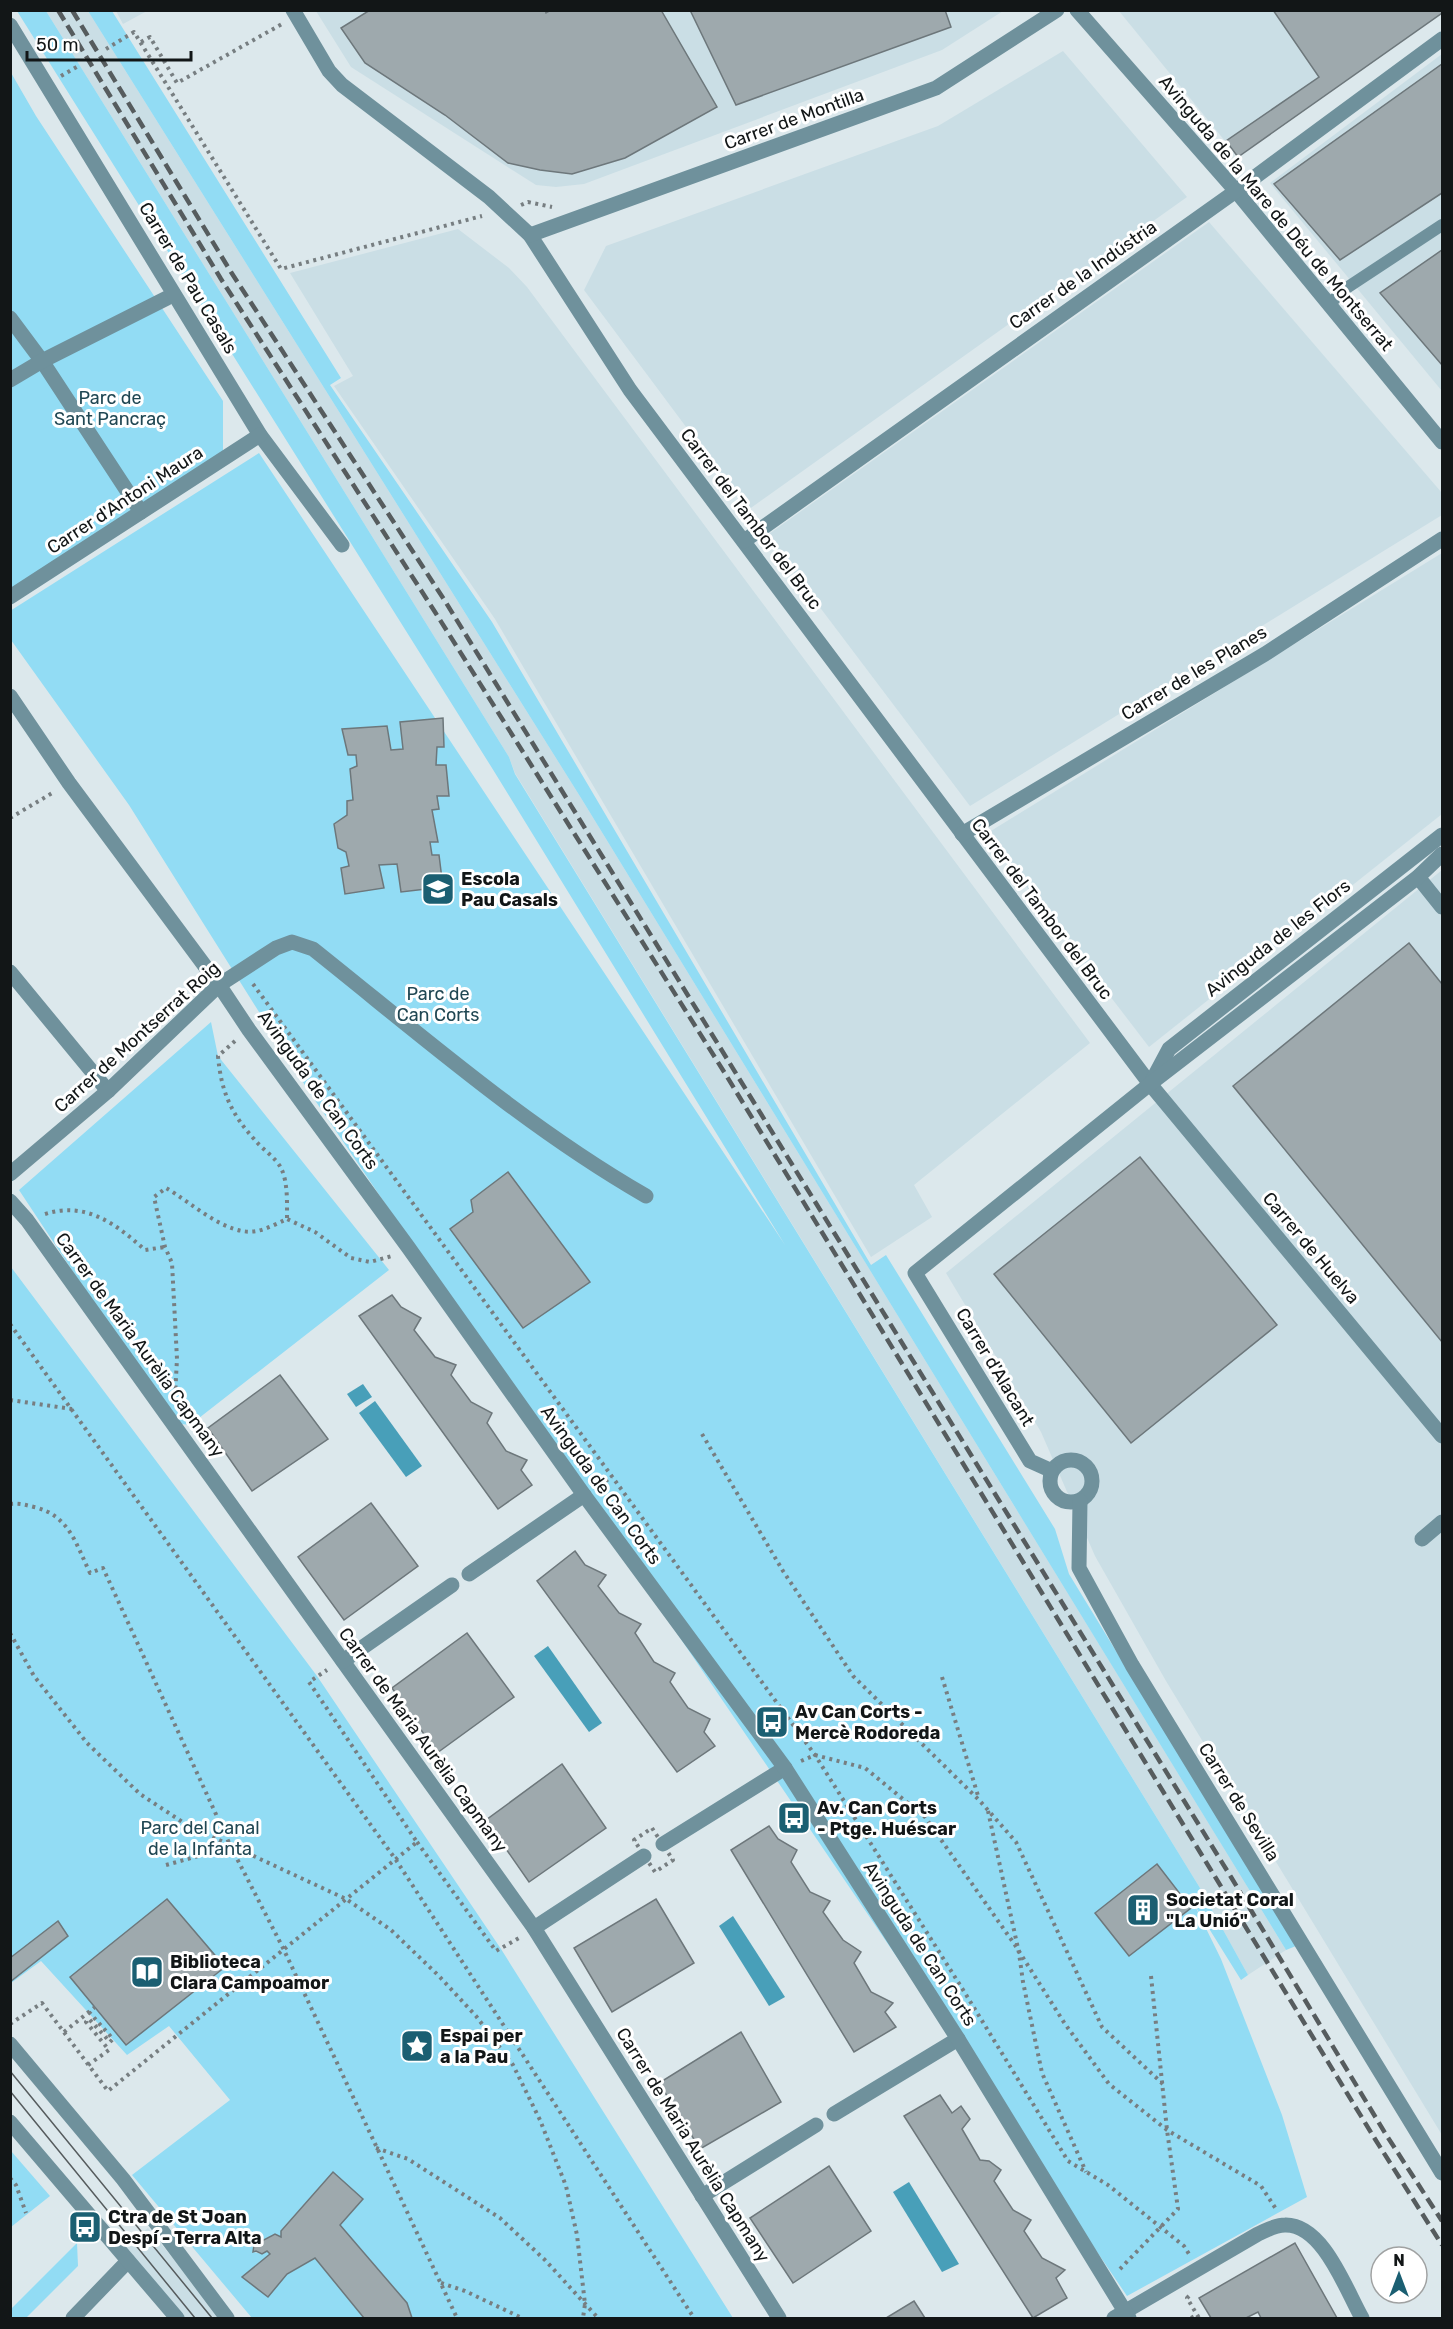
<svg xmlns="http://www.w3.org/2000/svg" width="1453" height="2329" viewBox="0 0 1453 2329" font-family="Rubik,sans-serif">
  <style>
    .built { fill: #cadee5 }
    .green { fill: #92dcf4 }
    .water { fill: #489fb9 }
    .building { fill: #9ea9ad; stroke: #6d777b; stroke-width: 1.5 }
    .lines { fill: none; stroke-linecap: round; stroke-linejoin: round }
    .path { stroke: #777e81; stroke-width: 4; stroke-dasharray: 3 4.5; stroke-linecap: butt }
    .service { stroke: #6f919c; stroke-width: 12 }
    .pedestrian { stroke: #6f919c; stroke-width: 15 }
    .minor { stroke: #6f919c; stroke-width: 15 }
    .tertiary { stroke: #6f919c; stroke-width: 15 }
    .tram { stroke: #565c5e; stroke-width: 1.5 }
    .rail { stroke: #565c5e; stroke-width: 4.5; stroke-dasharray: 12 6; stroke-linecap: butt }
    .labels { text-anchor: middle; stroke-width: 6; stroke-linejoin: round; paint-order: stroke }
    .street-label { font-size: 18px; fill: #121617; stroke: #fff }
    .park-label { font-size: 18px; fill: #204753; stroke: #fff }
    .poi-label { font-size: 18px; font-weight: bold; fill: #121617; stroke: #fff; text-anchor: start }
  </style>
  <rect width="100%" height="100%" fill="#dce8ec"/>
  <g class="built">
    <path d="M1442 10V13L1238 157 1119 11Z"/>
    <path d="M46 11H88L581 798 1206 1819 1286 1950 1248 1975 1200 1888 515 773 509 757Z"/>
    <path d="M116 11H115H147L123 24Z"/>
    <path d="M316 11H1003L942 50 584 184 556 187 536 185 351 67Z"/>
    <path d="M1063 51 1187 197 748 510 584 290 606 246 938 126Z"/>
    <path d="M1442 54V391L1270 183Z"/>
    <path d="M1209 222 1442 493V515L970 806 766 536Z"/>
    <path d="M458 229 509 268 527 287 1090 1043 914 1185 932 1217 871 1257 495 619 334 386 353 376 290 273Z"/>
    <path d="M1442 553V814L1149 1047 986 834Z"/>
    <path d="M1442 870V2135L1166 1681 1095 1556 1041 1432 946 1273Z"/>
    <path d="M148 2228 222 2318H185L125 2246Z"/>
  </g>
  <g class="green">
    <path d="M17 11H46L509 757 515 774 1200 1888 1248 1975 1241 1980 1195 1906 1221 1959 1282 2115 1307 2197 1127 2296 308 1090 129 805 11 640 10 611 259 453 785 1245 492 768Z"/>
    <path d="M88 11H112L341 378 330 385 492 622 871 1265 886 1255 1055 1529 1069 1574 1296 1946 1286 1950 581 798Z"/>
    <path d="M10 71 36 116 223 401V452L10 589Z"/>
    <path d="M211 1022 218 1056 389 1270 190 1425 173 1423 19 1190Z"/>
    <path d="M11 1267 317 1676 501 1949 733 2318H412L407 2303 340 2225 362 2199 333 2172 281 2230V2237L275 2234 254 2245V2252L262 2254 267 2251 270 2254 243 2277 268 2297 287 2274 315 2258 364 2318H252L132 2175 230 2100 169 2026 127 2055 41 1961 11 1983Z"/>
    <path d="M11 2151 50 2196 11 2227H10Z"/>
    <path d="M77 2243 78 2266 26 2318H11V2309Z"/>
  </g>
  <g class="water">
    <path d="M363 1384 372 1397 356 1407 347 1394Z"/>
    <path d="M375 1401 422 1466 406 1477 359 1413Z"/>
    <path d="M548 1646 602 1723 589 1732 534 1656Z"/>
    <path d="M733 1916 785 1997 769 2006 719 1926Z"/>
    <path d="M909 2182 959 2264 942 2272 893 2192Z"/>
  </g>
  <g class="building">
    <path d="M370 10H545L546 13 551 10H661L717 107 625 158 572 174 540 170 508 163 445 115 365 63 341 28Z"/>
    <path d="M690 10H945L951 27 736 105Z"/>
    <path d="M1273 10H1442V13L1238 157 1226 141 1319 77Z"/>
    <path d="M1442 64V193L1340 260 1274 184Z"/>
    <path d="M1442 250V365L1380 293Z"/>
    <path d="M443 718 444 747H437L436 765H446L449 796H437L439 809 432 810 438 842H430L432 855H439L443 887 401 892 397 864 379 865 384 888 345 894 341 868 349 866 346 852 338 848 334 824 347 815V801L353 800 350 769 357 766 356 755H348L342 729 387 726 391 750 403 749 400 722Z"/>
    <path d="M1409 943 1442 984V1342L1233 1086Z"/>
    <path d="M1140 1157 1277 1325 1131 1443 994 1274Z"/>
    <path d="M508 1172 590 1282 523 1328 450 1229 473 1212 471 1200Z"/>
    <path d="M392 1295 401 1307 421 1318 414 1330 435 1357 456 1365 451 1375 471 1402 492 1413 487 1423 506 1451 527 1460 521 1470 532 1485 498 1509 359 1316Z"/>
    <path d="M280 1375 328 1439 252 1491 208 1428Z"/>
    <path d="M371 1503 418 1566 344 1620 298 1557Z"/>
    <path d="M575 1551 585 1565 606 1575 598 1586 619 1613 641 1624 635 1633 654 1662 675 1673 670 1682 688 1708 710 1719 704 1732 715 1746 677 1772 537 1581Z"/>
    <path d="M467 1633 514 1697 437 1753 392 1688Z"/>
    <path d="M562 1764 606 1828 529 1882 486 1820Z"/>
    <path d="M769 1826 778 1839 797 1850 791 1862 810 1892 830 1901 823 1912 843 1940 861 1952 854 1963 871 1992 893 2003 885 2012 896 2027 854 2052 731 1850Z"/>
    <path d="M1157 1864 1191 1908 1129 1956 1095 1913Z"/>
    <path d="M167 1899 225 1967 126 2045 70 1977Z"/>
    <path d="M656 1899 694 1963 612 2012 574 1948Z"/>
    <path d="M58 1921 68 1936 10 1982V1958Z"/>
    <path d="M741 2032 781 2102 700 2149 659 2083Z"/>
    <path d="M940 2095 952 2113 961 2106 970 2119 962 2129 980 2160 989 2161 1001 2170 994 2181 1013 2210 1031 2220 1024 2231 1042 2258 1065 2270 1056 2278 1067 2298 1033 2318 904 2116Z"/>
    <path d="M829 2166 871 2231 793 2283 750 2218Z"/>
    <path d="M333 2172 363 2199 340 2225 407 2303 412 2318H364L315 2258 287 2274 268 2297 242 2277 270 2254 267 2251 262 2254 256 2251 253 2252 254 2245 275 2234 281 2237V2231Z"/>
    <path d="M1295 2243 1337 2318H1261L1258 2312 1246 2318H1211L1199 2298Z"/>
    <path d="M914 2301 925 2318H886Z"/>
  </g>
  <g class="lines">
    <g class="path">
      <path d="M141 42 150 37 177 83 282 24"/>
      <path d="M106 49 134 32 281 269 482 216"/>
      <path d="M61 76 80 65"/>
      <path d="M521 205 528 202 552 207"/>
      <path d="M10 818 54 792"/>
      <path d="M253 984 815 1755 965 1993 1068 2161 1108 2185 1184 2246 1189 2254"/>
      <path d="M235 1041 218 1056C221 1091 231 1114 255 1140 262 1149 276 1158 281 1168 288 1182 287 1203 287 1219"/>
      <path d="M45 1214C86 1201 116 1224 145 1250L165 1247"/>
      <path d="M10 1324 396 1860 694 2318"/>
      <path d="M175 1396 177 1359 172 1263 165 1247 154 1197 166 1188C191 1202 227 1237 257 1231 267 1229 278 1223 287 1219L315 1232 351 1258 370 1262 392 1256"/>
      <path d="M10 1400 72 1409"/>
      <path d="M702 1434 783 1571 853 1676 979 1800 1016 1842 1102 2027 1164 2085"/>
      <path d="M599 1485 612 1477"/>
      <path d="M10 1504C19 1503 26 1505 34 1507 69 1515 76 1544 90 1573L103 1568 231 1847 283 1948 457 2318"/>
      <path d="M10 1633 34 1676 87 1743 140 1794 187 1825 346 1899 391 1930 439 1976 476 2016 513 2065 540 2120 566 2186 577 2235 585 2304 583 2318"/>
      <path d="M942 1677 979 1799"/>
      <path d="M801 1761 815 1755 865 1768 925 1817 1015 1945 1065 2024 1109 2084 1167 2130 1261 2186 1276 2209"/>
      <path d="M988 1811 1019 1953 1023 1982 1042 2073 1086 2172"/>
      <path d="M652 1828 673 1860 655 1872 634 1840Z"/>
      <path d="M417 1842 496 1951 519 1938"/>
      <path d="M166 1865 231 1847"/>
      <path d="M10 2024 42 2003 108 2091 417 1842 309 1682 327 1670"/>
      <path d="M64 2032 95 2007"/>
      <path d="M88 2065 109 2050 86 2022 89 2019 110 2042 113 2039 89 2012"/>
      <path d="M376 2148 408 2159 500 2218 545 2260 598 2318"/>
      <path d="M10 2178 16 2185 26 2213"/>
      <path d="M1120 2269 1178 2209 1167 2130 1151 1976"/>
      <path d="M441 2283 465 2291 522 2318"/>
      <path d="M1189 2296 1187 2298 1199 2318"/>
      <path d="M1191 2318 1197 2315"/>
    </g>
    <path class="service" d="M1329 304 1348 287 1442 225"/>
    <g class="pedestrian">
      <path d="M10 318 42 361 141 512"/>
      <path d="M10 380 42 361 167 298"/>
    </g>
    <g class="minor">
      <path d="M293 10 329 71 342 85 489 197 530 235 630 390 1150 1084 1442 1436"/>
      <path d="M1077 10 1236 191 1442 442"/>
      <path d="M10 25 260 435 342 545"/>
      <path d="M530 235 936 88 1057 10"/>
      <path d="M744 541 1236 191 1442 39"/>
      <path d="M10 597 260 435"/>
      <path d="M10 696 69 783 219 985 276 948 292 942 313 949C421 1035 526 1127 646 1196"/>
      <path d="M962 834 1265 654 1442 539"/>
      <path d="M1418 877 1442 907"/>
      <path d="M10 972 108 1091"/>
      <path d="M1153 1079 1169 1049 1442 835"/>
      <path d="M10 1201 27 1220 534 1928 779 2318"/>
      <circle cx="1071" cy="1481" r="21"/>
      <path d="M1050 1470 1030 1461 915 1273 1150 1084 1418 877 1442 854"/>
      <path d="M1080 1501 1079 1568 1132 1665 1442 2173"/>
      <path d="M1422 1539 1442 1522"/>
      <path d="M469 1574 584 1495"/>
      <path d="M343 1661 452 1585"/>
      <path d="M663 1844 785 1768"/>
      <path d="M534 1928 644 1856"/>
      <path d="M834 2114 958 2039"/>
      <path d="M702 2196 816 2125"/>
      <path d="M73 2318 128 2261"/>
      <path d="M1114 2318 1258 2234C1267 2230 1275 2225 1285 2225 1323 2224 1346 2290 1362 2318"/>
    </g>
    <g class="tertiary">
      <path d="M10 1174 108 1091 219 985 249 1030 408 1247 584 1495 785 1768 958 2039 1129 2318"/>
      <path d="M10 2044 123 2179 227 2318"/>
      <path d="M10 2122 177 2318"/>
    </g>
    <g class="tram">
      <path d="M10 2071 212 2318"/>
      <path d="M10 2091 195 2318"/>
    </g>
    <g class="rail">
      <path d="M58 10 221 279 435 612 726 1075 1375 2139 1442 2245"/>
      <path d="M72 10 231 272 445 601 1231 1877 1385 2133 1442 2221"/>
    </g>
  </g>
  <defs>
    <symbol id="school-square" viewBox="-11 -11 22 22"><rect x="-9" y="-9" width="18" height="18" rx="4" fill="#1b5f72" stroke="#fff"/><path d="M0-5L7-2L0 1L-7-2ZM-4 1L0 2.5L4 1V4Q0 6-4 4Z" fill="#fff"/></symbol>
    <symbol id="bus-square" viewBox="-11 -11 22 22"><rect x="-9" y="-9" width="18" height="18" rx="4" fill="#1b5f72" stroke="#fff"/><path d="M-5-6H5V4H4V6H2V4H-2V6H-4V4H-5ZM-3.5-4V0h7V-4ZM-3.5 1.2v1.5H-2V1.2ZM2 1.2v1.5H3.5V1.2Z" fill="#fff"/></symbol>
    <symbol id="building-square" viewBox="-11 -11 22 22"><rect x="-9" y="-9" width="18" height="18" rx="4" fill="#1b5f72" stroke="#fff"/><path d="M-4-6H4V6H1V3H-1V6H-4ZM-2.5-4.3h1.7v1.8h-1.7ZM.8-4.3h1.7v1.8H.8ZM-2.5-1h1.7V.8h-1.7ZM.8-1h1.7V.8H.8Z" fill="#fff"/></symbol>
    <symbol id="library-square" viewBox="-11 -11 22 22"><rect x="-9" y="-9" width="18" height="18" rx="4" fill="#1b5f72" stroke="#fff"/><path d="M-6-4Q-3-5.5-.7-3.5V5Q-3 3-6 4ZM6-4Q3-5.5 .7-3.5V5Q3 3 6 4Z" fill="#fff"/></symbol>
    <symbol id="sight-square" viewBox="-11 -11 22 22"><rect x="-9" y="-9" width="18" height="18" rx="4" fill="#1b5f72" stroke="#fff"/><path d="M0-6L1.8-2.2L6-1.7L2.9 1.2L3.7 5.4L0 3.3L-3.7 5.4L-2.9 1.2L-6-1.7L-1.8-2.2Z" fill="#fff"/></symbol>
  </defs>
  <g fill-rule="evenodd">
    <use href="#school-square" x="419" y="870" width="38" height="38"/>
    <use href="#bus-square" x="753" y="1703" width="38" height="38"/>
    <use href="#bus-square" x="775" y="1799" width="38" height="38"/>
    <use href="#building-square" x="1124" y="1891" width="38" height="38"/>
    <use href="#library-square" x="128" y="1953" width="38" height="38"/>
    <use href="#sight-square" x="398" y="2027" width="38" height="38"/>
    <use href="#bus-square" x="66" y="2208" width="38" height="38"/>
  </g>
  <g class="labels">
    <g class="street-label">
      <text transform="translate(794 119) rotate(-20)" y="6">Carrer de Montilla</text>
      <text transform="translate(1276 213) rotate(50)" y="6">Avinguda de la Mare de Déu de Montserrat</text>
      <text transform="translate(1083 275) rotate(-35)" y="6">Carrer de la Indústria</text>
      <text transform="translate(188 278) rotate(59)" y="6">Carrer de Pau Casals</text>
      <text transform="translate(125 500) rotate(-33)" y="6">Carrer d'Antoni Maura</text>
      <text transform="translate(751 519) rotate(53)" y="6">Carrer del Tambor del Bruc</text>
      <text transform="translate(1194 673) rotate(-31)" y="6">Carrer de les Planes</text>
      <text transform="translate(1042 909) rotate(53)" y="6">Carrer del Tambor del Bruc</text>
      <text transform="translate(1278 938) rotate(-38)" y="6">Avinguda de les Flors</text>
      <text transform="translate(137 1037) rotate(-42)" y="6">Carrer de Montserrat Roig</text>
      <text transform="translate(318 1090) rotate(54)" y="6">Avinguda de Can Corts</text>
      <text transform="translate(1311 1248) rotate(50)" y="6">Carrer de Huelva</text>
      <text transform="translate(140 1345) rotate(54)" y="6">Carrer de Maria Aurèlia Capmany</text>
      <text transform="translate(995 1367) rotate(59)" y="6">Carrer d'Alacant</text>
      <text transform="translate(601 1485) rotate(54)" y="6">Avinguda de Can Corts</text>
      <text transform="translate(423 1740) rotate(54)" y="6">Carrer de Maria Aurèlia Capmany</text>
      <text transform="translate(1239 1802) rotate(58)" y="6">Carrer de Sevilla</text>
      <text transform="translate(920 1944) rotate(57)" y="6">Avinguda de Can Corts</text>
      <text transform="translate(693 2145) rotate(58)" y="6">Carrer de Maria Aurèlia Capmany</text>
    </g>
    <g class="park-label">
      <text x="110" y="404">Parc de<tspan x="110" dy="21">Sant Pancraç</tspan></text>
      <text x="438" y="1000">Parc de<tspan x="438" dy="21">Can Corts</tspan></text>
      <text x="200" y="1834">Parc del Canal<tspan x="200" dy="21">de la Infanta</tspan></text>
    </g>
    <g class="poi-label">
      <text x="461" y="885">Escola<tspan x="461" dy="21">Pau Casals</tspan></text>
      <text x="795" y="1718">Av Can Corts -<tspan x="795" dy="21">Mercè Rodoreda</tspan></text>
      <text x="817" y="1814">Av. Can Corts<tspan x="817" dy="21">- Ptge. Huéscar</tspan></text>
      <text x="1166" y="1906">Societat Coral<tspan x="1166" dy="21">"La Unió"</tspan></text>
      <text x="170" y="1968">Biblioteca<tspan x="170" dy="21">Clara Campoamor</tspan></text>
      <text x="440" y="2042">Espai per<tspan x="440" dy="21">a la Pau</tspan></text>
      <text x="108" y="2223">Ctra de St Joan<tspan x="108" dy="21">Despí - Terra Alta</tspan></text>
    </g>
  </g>
  <rect width="1453" height="2329" fill="none" stroke="#121617" stroke-width="24"/>
  <g transform="translate(1399 2275)"><circle r="28" fill="#ffffff" stroke="#a0a2a2" stroke-width="1.5"/>
  <path d="M0-4.5L10 22L0 15L-10 22Z" fill="#1b5f72"/>
  <text y="-9" font-size="16" font-weight="bold" text-anchor="middle" fill="#121617">N</text>
  </g>
  <path d="M27 51v9h164v-9" fill="none" stroke="#121617" stroke-width="3"/>
  <text x="36" y="51" font-size="18" fill="#121617" stroke="#ffffff" stroke-width="4.5" paint-order="stroke">50 m</text>
</svg>
